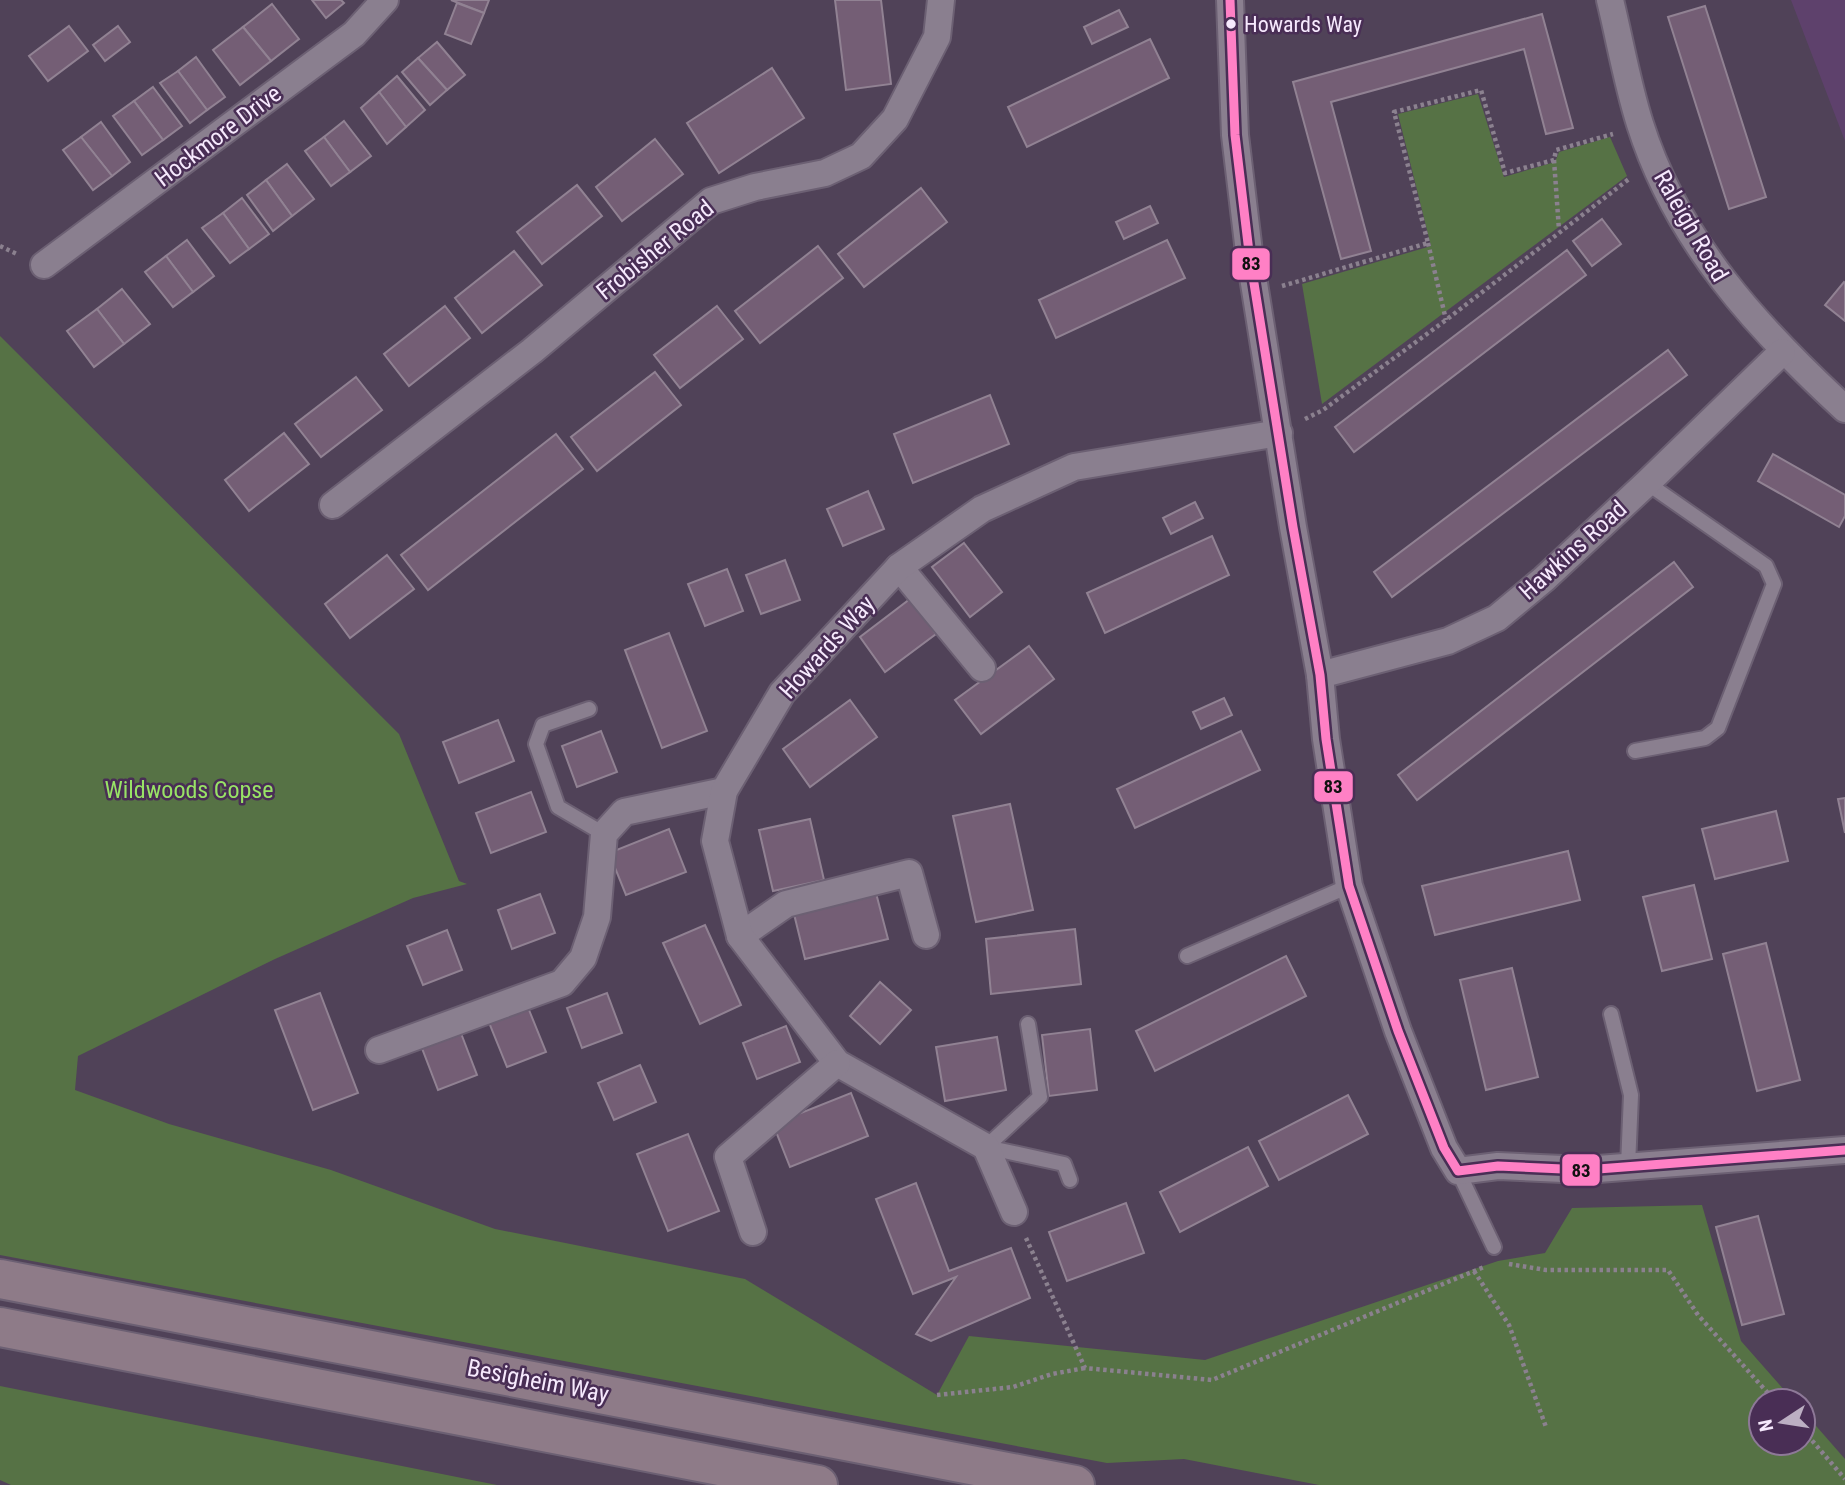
<svg xmlns="http://www.w3.org/2000/svg" width="1845" height="1485" viewBox="0 0 1845 1485" font-family="'Roboto Condensed',sans-serif">
  <style>
    .built { fill: #5e416c }
    .green { fill: #567245 }
    .building { fill: #745e75; stroke: #918293; stroke-width: 2 }
    .lines { fill: none; stroke-linecap: round; stroke-linejoin: round }
    .service-casing { stroke: #6c6073; stroke-width: 18 }
    .minor-casing { stroke: #6c6073; stroke-width: 30 }
    .trunk-casing { stroke: #6c6073; stroke-width: 42 }
    .path { stroke: #8b818f; stroke-width: 4.5; stroke-dasharray: 3.5 3.5; stroke-linecap: butt }
    .service { stroke: #8a7f8f; stroke-width: 14 }
    .minor { stroke: #8a7f8f; stroke-width: 26 }
    .trunk { stroke: #8e7b88; stroke-width: 38 }
    .bus-1-casing { stroke: #492e55; stroke-width: 14 }
    .bus-1 { stroke: #ff80c5; stroke-width: 9 }
    .bus-dot { fill: #f6e9fd; stroke: #492e55; stroke-width: 2.5 }
    .labels { text-anchor: middle; stroke-width: 5; stroke-linejoin: round; paint-order: stroke }
    .bus-label { font-size: 22px; fill: #f6e9fd; stroke: #492e55; text-anchor: start }
    .street-label { font-size: 24px; fill: #f6e9fd; stroke: #492e55 }
    .park-label { font-size: 24px; fill: #98e366; stroke: #492e55 }
    .line-badge { stroke: #492e55; stroke-width: 2.5 }
    .pale-badge-label { font-size: 19px; text-anchor: middle; font-weight: bold; fill: #111 }
  </style>
  <rect width="100%" height="100%" fill="#504258"/>
  <path class="built" d="M1791 0H1845V141Z"/>
  <g class="green">
    <path d="M1478 94 1504 177 1555 162 1559 152 1610 137 1627 176 1322 404 1302 284 1431 246 1398 114Z"/>
    <path d="M0 336 399 734 459 881 467 884 413 898 275 959 78 1056 75 1090 169 1124 331 1170 495 1229 745 1279 937 1395 969 1336 1205 1360 1498 1261 1545 1253 1572 1208 1702 1205 1741 1341 1794 1401H1761V1443H1803V1411L1845 1459V1485H1319L1184 1459 1107 1463 0 1255Z"/>
    <path d="M0 1386 497 1485H11L0 1480Z"/>
  </g>
  <g class="building">
    <path d="M312 0H341L344 3 326 18Z"/>
    <path d="M451 0H489L484 13Z"/>
    <path d="M835 0H881L891 84 846 90Z"/>
    <path d="M457 3 484 13 471 44 445 34Z"/>
    <path d="M272 4 299 39 271 61 243 27Z"/>
    <path d="M1705 6 1766 197 1729 209 1668 17Z"/>
    <path d="M1119 10 1128 27 1092 44 1084 27Z"/>
    <path d="M1542 14 1573 128 1546 134 1524 49 1331 102 1371 251 1341 259 1293 82Z"/>
    <path d="M69 26 88 51 48 81 29 56Z"/>
    <path d="M118 26 130 42 105 61 93 45Z"/>
    <path d="M243 27 271 61 240 85 213 50Z"/>
    <path d="M1150 39 1169 78 1027 147 1008 107Z"/>
    <path d="M437 42 465 75 447 90 418 58Z"/>
    <path d="M196 57 225 97 207 110 178 71Z"/>
    <path d="M418 58 447 90 430 105 402 72Z"/>
    <path d="M772 68 804 118 719 173 687 123Z"/>
    <path d="M178 71 207 110 190 123 160 83Z"/>
    <path d="M397 76 425 110 406 127 379 92Z"/>
    <path d="M153 87 182 126 163 140 134 101Z"/>
    <path d="M379 92 406 127 387 144 361 108Z"/>
    <path d="M134 101 163 140 142 155 113 116Z"/>
    <path d="M344 121 371 156 350 172 324 137Z"/>
    <path d="M101 122 130 162 112 176 81 137Z"/>
    <path d="M81 137 112 176 93 190 63 150Z"/>
    <path d="M324 137 350 172 331 186 305 151Z"/>
    <path d="M655 139 683 174 622 221 596 187Z"/>
    <path d="M287 164 314 199 292 216 266 180Z"/>
    <path d="M266 180 292 216 273 231 247 195Z"/>
    <path d="M577 185 602 216 542 264 517 232Z"/>
    <path d="M921 188 947 222 864 287 838 254Z"/>
    <path d="M242 198 269 234 249 249 223 213Z"/>
    <path d="M1150 206 1158 223 1124 239 1116 222Z"/>
    <path d="M223 213 249 249 230 263 202 228Z"/>
    <path d="M1602 219 1621 244 1592 266 1573 241Z"/>
    <path d="M187 240 214 276 193 292 166 256Z"/>
    <path d="M1167 240 1185 278 1056 338 1039 300Z"/>
    <path d="M818 246 843 278 760 343 735 311Z"/>
    <path d="M1567 250 1586 275 1354 452 1335 427Z"/>
    <path d="M514 251 542 285 482 333 455 298Z"/>
    <path d="M166 256 193 292 173 307 145 272Z"/>
    <path d="M1844 282 1845 283V321L1825 305Z"/>
    <path d="M122 289 150 324 124 344 97 309Z"/>
    <path d="M445 306 470 338 409 386 384 354Z"/>
    <path d="M717 306 743 339 680 388 654 355Z"/>
    <path d="M97 309 124 344 94 367 67 331Z"/>
    <path d="M1668 350 1687 375 1392 597 1374 572Z"/>
    <path d="M655 372 681 405 597 471 571 437Z"/>
    <path d="M356 377 382 410 321 457 295 424Z"/>
    <path d="M990 395 1009 444 913 483 894 434Z"/>
    <path d="M284 433 309 464 249 511 225 480Z"/>
    <path d="M556 434 583 469 428 590 401 555Z"/>
    <path d="M1773 454 1845 495V516L1839 527 1758 481Z"/>
    <path d="M868 491 884 529 843 546 827 509Z"/>
    <path d="M1195 502 1203 518 1171 534 1163 518Z"/>
    <path d="M1212 536 1229 575 1105 633 1087 593Z"/>
    <path d="M964 543 1002 592 970 617 932 567Z"/>
    <path d="M387 555 414 589 350 638 325 604Z"/>
    <path d="M785 560 800 600 761 614 746 575Z"/>
    <path d="M1674 562 1693 587 1417 800 1398 775Z"/>
    <path d="M727 569 743 611 705 626 688 584Z"/>
    <path d="M910 599 936 634 885 672 860 637Z"/>
    <path d="M669 633 707 731 662 748 625 650Z"/>
    <path d="M1029 646 1054 679 981 734 955 700Z"/>
    <path d="M1224 698 1232 715 1201 729 1193 712Z"/>
    <path d="M850 700 877 737 810 787 783 749Z"/>
    <path d="M498 720 514 761 459 783 443 742Z"/>
    <path d="M601 731 617 772 577 787 562 746Z"/>
    <path d="M1241 731 1260 770 1135 828 1117 789Z"/>
    <path d="M531 792 546 832 491 853 476 813Z"/>
    <path d="M1845 798V833L1838 799Z"/>
    <path d="M1010 804 1033 910 976 922 953 816Z"/>
    <path d="M1776 811 1788 861 1715 879 1702 829Z"/>
    <path d="M810 819 824 880 773 891 759 830Z"/>
    <path d="M669 829 686 872 626 895 609 853Z"/>
    <path d="M1568 851 1580 900 1435 935 1422 886Z"/>
    <path d="M1694 885 1712 959 1662 971 1643 897Z"/>
    <path d="M876 893 888 939 805 959 794 914Z"/>
    <path d="M540 894 555 933 512 949 498 910Z"/>
    <path d="M705 925 741 1005 700 1024 663 943Z"/>
    <path d="M1075 929 1081 984 991 994 986 939Z"/>
    <path d="M447 930 462 970 423 985 407 946Z"/>
    <path d="M1766 943 1800 1080 1757 1091 1723 954Z"/>
    <path d="M1286 956 1306 996 1155 1071 1136 1031Z"/>
    <path d="M1512 968 1538 1077 1486 1090 1460 980Z"/>
    <path d="M880 982 911 1010 880 1044 850 1016Z"/>
    <path d="M320 993 358 1093 313 1110 275 1010Z"/>
    <path d="M607 993 622 1033 582 1048 567 1008Z"/>
    <path d="M527 1005 546 1052 507 1067 488 1020Z"/>
    <path d="M786 1026 800 1062 757 1079 743 1043Z"/>
    <path d="M459 1028 477 1075 438 1090 420 1043Z"/>
    <path d="M1090 1029 1097 1090 1049 1096 1042 1035Z"/>
    <path d="M997 1037 1006 1090 945 1101 936 1047Z"/>
    <path d="M640 1065 656 1102 614 1120 598 1083Z"/>
    <path d="M851 1093 868 1136 790 1167 773 1124Z"/>
    <path d="M1348 1095 1368 1134 1279 1180 1259 1141Z"/>
    <path d="M688 1134 719 1211 668 1231 637 1154Z"/>
    <path d="M1248 1147 1268 1186 1180 1232 1160 1192Z"/>
    <path d="M916 1183 949 1271 1011 1248 1030 1298 931 1341 916 1334 956 1277 913 1294 876 1199Z"/>
    <path d="M1126 1203 1144 1253 1067 1281 1049 1232Z"/>
    <path d="M1758 1216 1784 1314 1742 1325 1716 1227Z"/>
  </g>
  <g class="lines">
    <defs>
      <g id="service">
        <path d="M589 709 543 725 536 744 558 807 604 834"/>
        <path d="M1635 751 1705 738 1718 728 1774 584 1766 566 1647 483"/>
        <path d="M1187 956 1349 886"/>
        <path d="M1611 1014 1631 1095 1628 1166"/>
        <path d="M986 1147 1040 1097 1028 1024"/>
        <path d="M986 1147 1064 1164 1070 1180"/>
        <path d="M1458 1171 1494 1247"/>
      </g>
      <g id="minor">
        <path d="M1230 0 1235 135 1249 252 1293 527 1320 675 1326 739 1349 886 1398 1031 1444 1148 1458 1171 1498 1166 1585 1170 1845 1150"/>
        <path d="M1610 0C1620 41 1627 83 1640 124 1677 241 1757 328 1845 409"/>
        <path d="M44 265 354 34 385 0"/>
        <path d="M333 505 532 351 711 201 755 187 825 173 861 156 895 119 937 37 941 0"/>
        <path d="M899 567 982 668"/>
        <path d="M1320 675 1448 641 1497 618 1544 579 1647 483 1782 352"/>
        <path d="M740 936 786 904 909 873 926 935"/>
        <path d="M379 1050 562 983 583 958 597 917 604 834 624 812 724 791"/>
        <path d="M1014 1212 986 1147 837 1063 740 936 715 841 724 791 782 693 899 567 982 509 1074 467 1279 433"/>
        <path d="M753 1232 728 1157 837 1063"/>
      </g>
      <g id="trunk">
        <path d="M0 1279 1075 1485"/>
        <path d="M0 1327 818 1485"/>
      </g>
    </defs>
    <use href="#service" class="service-casing"/>
    <use href="#minor" class="minor-casing"/>
    <use href="#trunk" class="trunk-casing"/>
    <g class="path">
      <path d="M1554 160 1559 230"/>
      <path d="M1428 243 1446 320"/>
      <path d="M0 246 17 254"/>
      <path d="M1282 286 1428 243 1394 112 1481 90 1505 173 1554 160 1556 150 1613 134"/>
      <path d="M1305 419 1323 410 1446 320 1629 179"/>
      <path d="M1026 1238 1085 1368 1212 1380 1484 1267"/>
      <path d="M1509 1264 1546 1270H1668L1698 1315 1775 1401"/>
      <path d="M1474 1271 1509 1325 1546 1427"/>
      <path d="M937 1395 1013 1387 1052 1374 1085 1368"/>
      <path d="M1803 1430 1845 1479"/>
    </g>
    <use href="#service" class="service"/>
    <use href="#minor" class="minor"/>
    <use href="#trunk" class="trunk"/>
    <defs>
      <path id="bus-1" d="M1230 0 1235 135 1249 252 1293 527 1320 675 1326 739 1349 886 1398 1031 1444 1148 1458 1171 1498 1166 1585 1170 1845 1150"/>
    </defs>
    <use href="#bus-1" class="bus-1-casing"/>
    <use href="#bus-1" class="bus-1"/>
  </g>
  <circle class="bus-dot" cx="1231" cy="24" r="6"/>
  <g class="labels">
    <g class="bus-label">
      <text x="1244" y="32">Howards Way</text>
    </g>
    <g class="street-label">
      <text transform="translate(218 136) rotate(-37)" y="8">Hockmore Drive</text>
      <text transform="translate(1691 226) rotate(60)" y="8">Raleigh Road</text>
      <text transform="translate(655 250) rotate(-39)" y="8">Frobisher Road</text>
      <text transform="translate(1573 550) rotate(-42)" y="8">Hawkins Road</text>
      <text transform="translate(827 647) rotate(-48)" y="8">Howards Way</text>
      <text transform="translate(538 1381) rotate(11)" y="8">Besigheim Way</text>
    </g>
    <g class="park-label">
      <text x="189" y="798">Wildwoods Copse</text>
    </g>
  </g>
  <g class="line-badge">
    <rect x="1231" y="247" width="40" height="34" rx="7" fill="#ff80c5"/>
    <rect x="1313" y="770" width="41" height="33" rx="7" fill="#ff80c5"/>
    <rect x="1561" y="1153" width="40" height="34" rx="7" fill="#ff80c5"/>
  </g>
  <g class="pale-badge-label">
    <text x="1251" y="270">83</text>
    <text x="1333" y="793">83</text>
    <text x="1581" y="1177">83</text>
  </g>
  <g transform="translate(1782 1422) rotate(258)"><circle r="33" fill="#492e55" stroke="#8e7998" stroke-width="2"/>
  <path d="M0-5L12 26L0 18L-12 26Z" fill="#bcafc3"/>
  <text y="-10" font-size="19" font-weight="bold" text-anchor="middle" fill="#f6e9fd">N</text>
  </g>
</svg>
